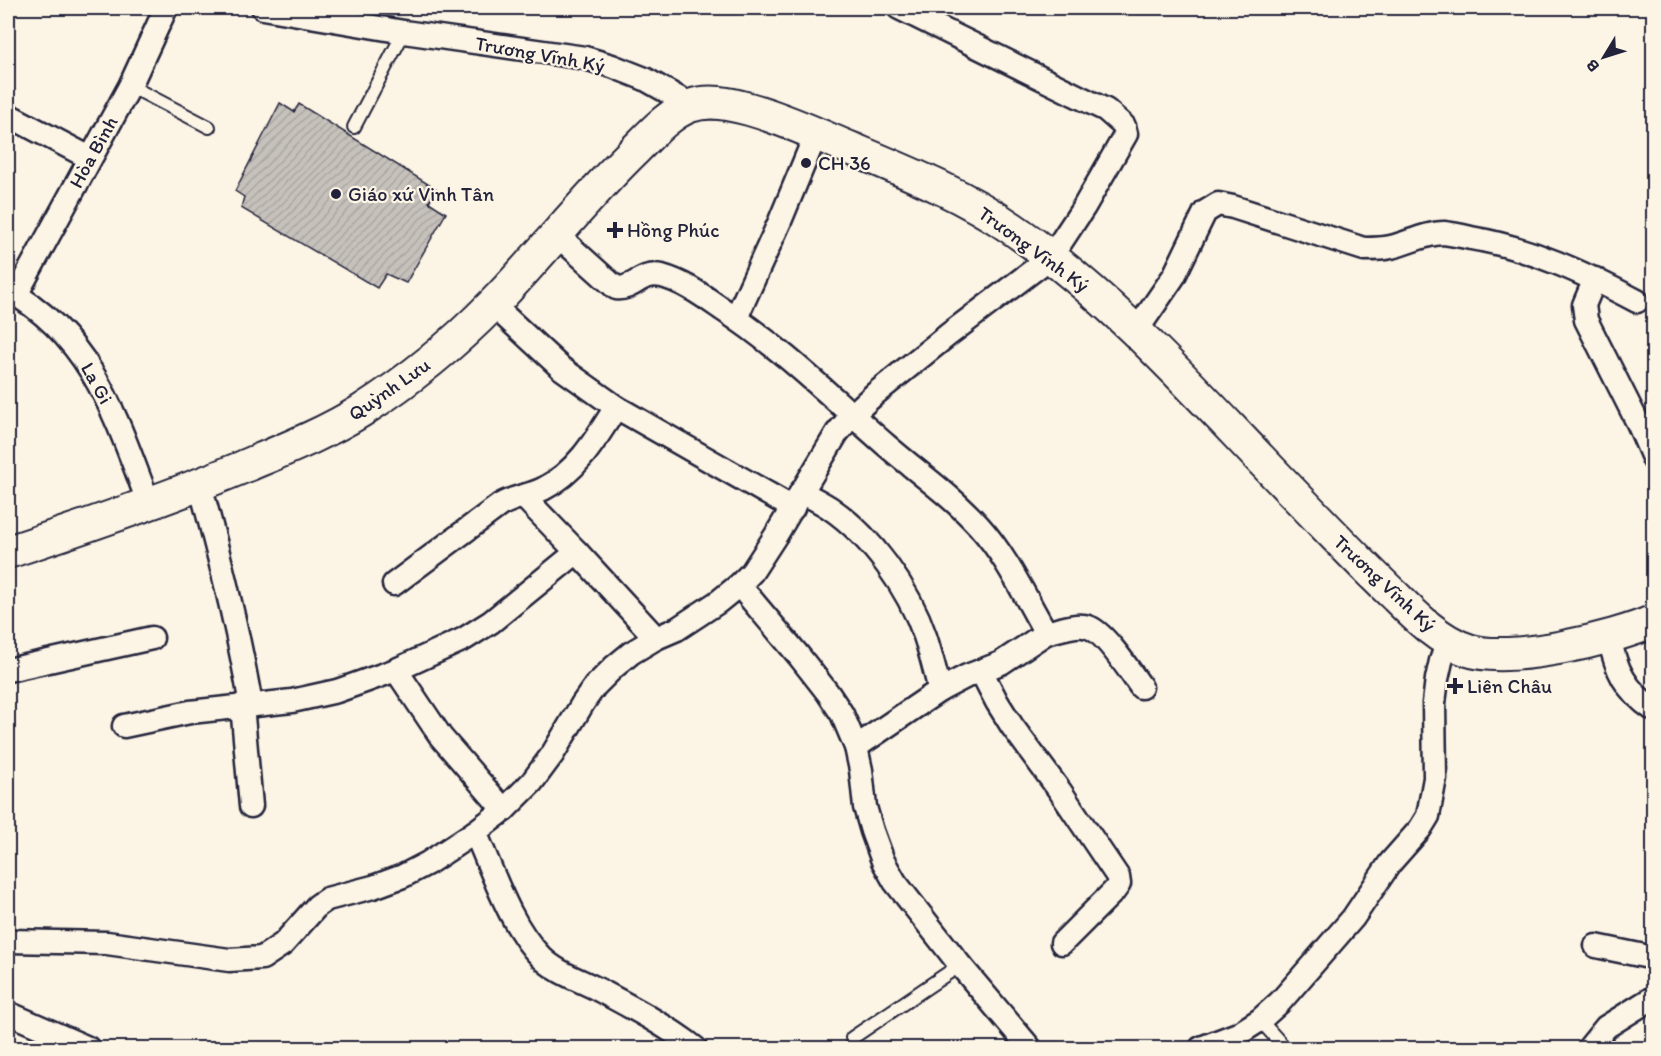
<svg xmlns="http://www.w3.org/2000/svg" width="1661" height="1056" viewBox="0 0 1661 1056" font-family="Itim,sans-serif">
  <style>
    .building { fill: url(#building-hatch); stroke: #22223b; stroke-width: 1.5 }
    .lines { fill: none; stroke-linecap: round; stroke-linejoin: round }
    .service-casing { stroke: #22223b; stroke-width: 16 }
    .minor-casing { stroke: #22223b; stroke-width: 27 }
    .secondary-casing { stroke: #22223b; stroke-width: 36 }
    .service { stroke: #fcf5e5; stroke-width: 12 }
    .minor { stroke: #fcf5e5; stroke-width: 22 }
    .secondary { stroke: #fcf5e5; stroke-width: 32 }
    .poi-dot { fill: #22223b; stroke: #fcf5e5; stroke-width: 2 }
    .labels { text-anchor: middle; stroke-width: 4.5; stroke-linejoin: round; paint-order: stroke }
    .street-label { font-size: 20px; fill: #22223b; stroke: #fcf5e5 }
    .poi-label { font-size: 20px; fill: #22223b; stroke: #fcf5e5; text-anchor: start }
  </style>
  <defs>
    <pattern id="building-hatch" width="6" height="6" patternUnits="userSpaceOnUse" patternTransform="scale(1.5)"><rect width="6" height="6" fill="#c6c1bb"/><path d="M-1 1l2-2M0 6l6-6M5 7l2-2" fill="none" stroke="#aaa6a2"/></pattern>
  </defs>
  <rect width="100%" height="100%" fill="#fcf5e5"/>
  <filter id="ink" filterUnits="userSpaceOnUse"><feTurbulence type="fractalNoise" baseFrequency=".0167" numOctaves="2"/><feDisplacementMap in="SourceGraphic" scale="12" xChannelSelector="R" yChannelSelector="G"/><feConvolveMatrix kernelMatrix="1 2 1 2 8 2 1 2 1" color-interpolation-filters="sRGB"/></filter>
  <g filter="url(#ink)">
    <path class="building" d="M280 103 294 112 299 104 436 189 429 202 446 213 406 283 386 274 377 288 241 208 244 197 235 191Z"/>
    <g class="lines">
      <defs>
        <g id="service">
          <path d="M130 86 209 127"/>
          <path d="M354 127 404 32"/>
          <path d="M1260 1020 1285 1048"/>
          <path d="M852 1038 960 965"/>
        </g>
        <g id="minor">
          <path d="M263 8 404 32 585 58 612 66 645 79 691 105"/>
          <path d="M8 115 90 158"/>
          <path d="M556 234 616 288C634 290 641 271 662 276 684 282 703 296 722 309 782 348 832 398 886 445 917 472 951 495 979 526 1007 557 1025 597 1046 633 1058 630 1077 623 1088 627 1104 631 1131 673 1141 687"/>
          <path d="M1595 279 1584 305 1586 320 1638 423 1654 460"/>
          <path d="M8 290C93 338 116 418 149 504"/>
          <path d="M16 295 130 86 166 8"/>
          <path d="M493 305 561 368 616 407 793 508"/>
          <path d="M736 318 780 221 816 134"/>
          <path d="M1137 330 1174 276 1205 212 1218 204 1233 207 1364 249C1373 249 1382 249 1391 247 1408 243 1426 233 1444 233 1453 234 1462 236 1471 238 1531 248 1584 273 1637 301"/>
          <path d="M200 485C220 557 238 630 251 705"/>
          <path d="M801 492C811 497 821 502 830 508 871 536 909 589 925 636 931 654 935 672 940 690"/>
          <path d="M523 496 577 552 656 638"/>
          <path d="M394 584 500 505C513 497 529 496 543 489 577 472 596 439 616 407"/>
          <path d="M739 585 799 656 828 693 842 714 856 747 861 770 865 807 872 831 883 861 895 882 960 965 1030 1048"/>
          <path d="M1609 637C1616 670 1625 690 1654 710"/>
          <path d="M8 670 152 638"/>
          <path d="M396 670 441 737 504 810"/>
          <path d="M981 671 997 702 1012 726 1060 791 1118 877 1119 884 1114 891 1062 943"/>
          <path d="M242 705 251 806"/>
          <path d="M124 726 190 712 292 701 337 691 396 670 464 639 491 622 577 552"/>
          <path d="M856 747 940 690 967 676 1001 663 1046 633"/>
          <path d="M475 832C493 872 510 926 541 957 558 974 581 980 601 991 633 1008 667 1026 695 1048"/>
          <path d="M8 941 107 943 229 960 262 958 283 944 317 906 327 899 373 887 403 876 428 863 475 832 504 810 532 782 552 755 583 703 595 686 614 667 631 653 656 638 677 629 718 602 739 585 752 572 776 535 837 433 852 415 876 393 948 335 1051 257 1084 207 1126 134 1124 126 1106 110 899 8"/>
          <path d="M1596 946 1654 958"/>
          <path d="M8 1013 88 1048"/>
          <path d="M1201 1048 1238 1034 1260 1020 1280 1002 1353 918 1390 863 1420 829 1428 816 1435 778 1434 703 1437 679 1441 661 1448 641"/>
          <path d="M1589 1048 1606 1027 1654 997"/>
        </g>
        <path id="secondary" d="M8 552C87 526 166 499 243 467 283 450 324 434 361 411 408 381 454 344 493 304 542 254 585 198 636 149 651 134 670 113 690 106 709 99 731 104 749 109 785 119 818 135 852 149 907 172 964 195 1013 229 1121 304 1206 404 1297 497 1330 531 1362 565 1396 597 1416 617 1440 641 1468 650 1508 664 1614 639 1654 621"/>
      </defs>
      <use href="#service" class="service-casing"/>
      <use href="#minor" class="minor-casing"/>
      <use href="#secondary" class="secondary-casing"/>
      <use href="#service" class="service"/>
      <use href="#minor" class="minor"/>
      <use href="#secondary" class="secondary"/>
    </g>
  </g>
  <g class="poi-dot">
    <circle cx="806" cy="163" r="6"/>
    <circle cx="336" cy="194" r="6"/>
    <path d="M612 221h6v6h6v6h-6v6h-6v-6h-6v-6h6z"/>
    <path d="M1452 677h6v6h6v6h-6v6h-6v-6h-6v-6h6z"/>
  </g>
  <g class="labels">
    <g class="street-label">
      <text transform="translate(540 54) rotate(10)" y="7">Trương Vĩnh Ký</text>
      <text transform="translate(93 152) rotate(-61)" y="7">Hòa Bình</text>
      <text transform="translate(1034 249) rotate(36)" y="7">Trương Vĩnh Ký</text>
      <text transform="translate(97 383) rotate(61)" y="7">La Gi</text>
      <text transform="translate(389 389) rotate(-35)" y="7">Quỳnh Lưu</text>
      <text transform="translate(1385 583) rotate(43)" y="7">Trương Vĩnh Ký</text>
    </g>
    <g class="poi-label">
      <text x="818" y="170">CH 36</text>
      <text x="348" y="201">Giáo xứ Vinh Tân</text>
      <text x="627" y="237">Hồng Phúc</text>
      <text x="1467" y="693">Liên Châu</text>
    </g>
  </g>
  <rect width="1661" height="1056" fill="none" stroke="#fcf5e5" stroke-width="30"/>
  <rect x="15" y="15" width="1631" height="1026" fill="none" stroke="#22223b" stroke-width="2" filter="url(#ink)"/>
  <g transform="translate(1604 57) rotate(232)" stroke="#fcf5e5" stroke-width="4.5" paint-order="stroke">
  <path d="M0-4.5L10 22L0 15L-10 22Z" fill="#22223b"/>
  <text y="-9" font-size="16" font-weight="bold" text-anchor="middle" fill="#22223b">B</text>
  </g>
</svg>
